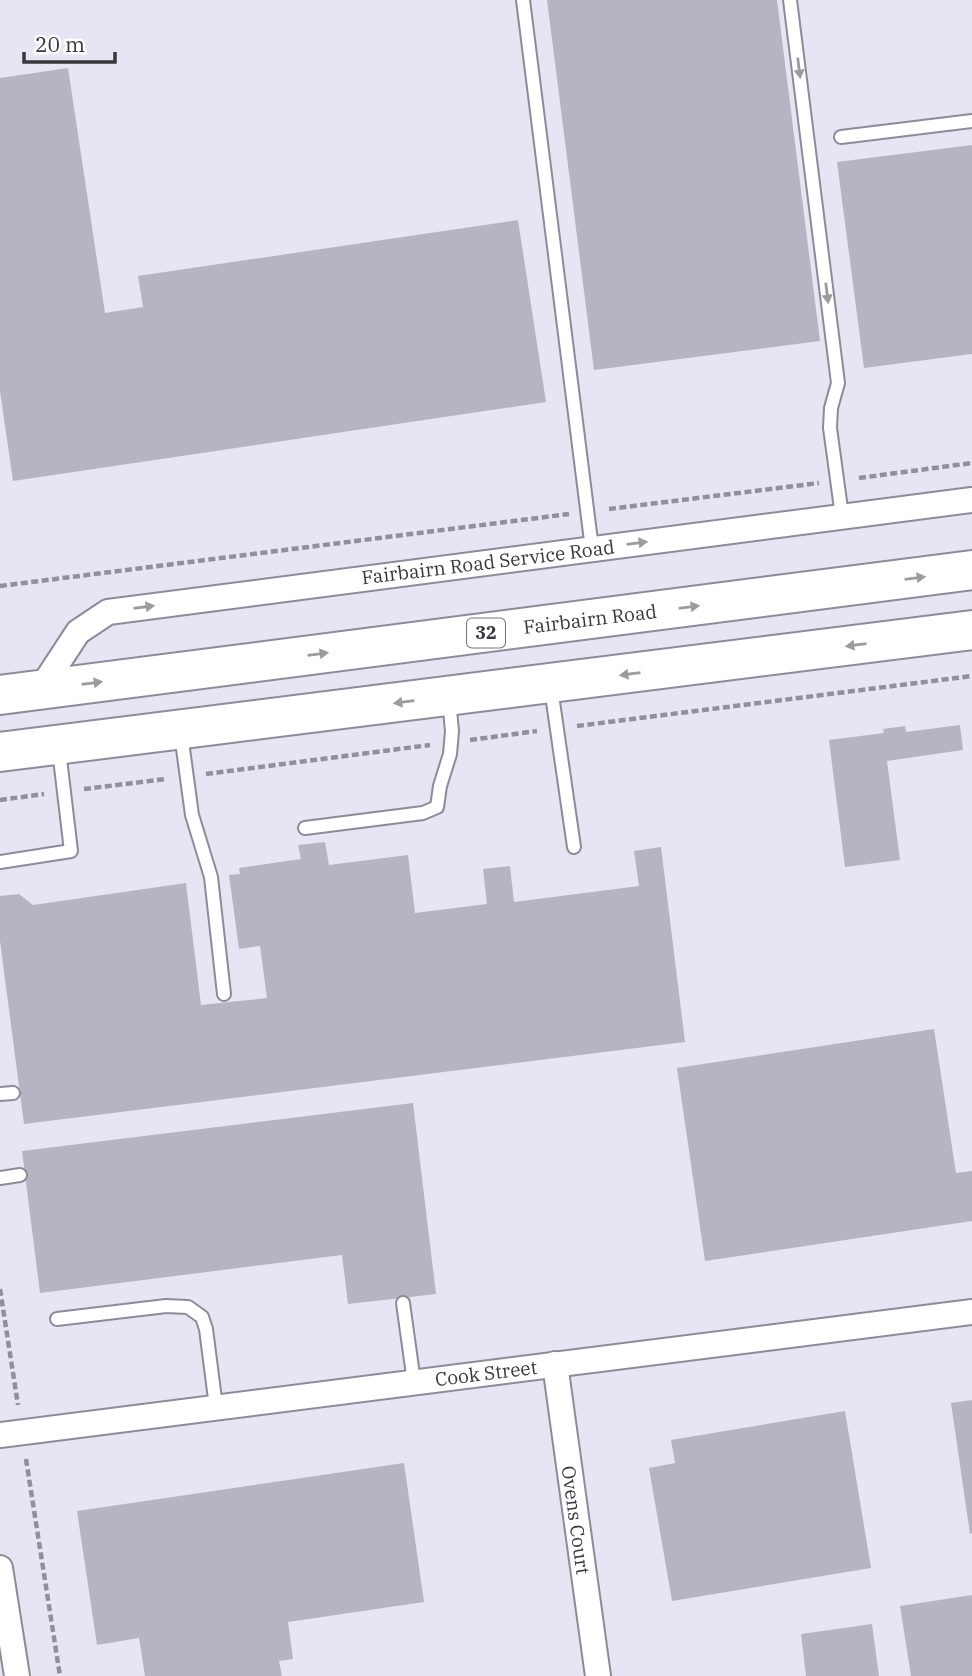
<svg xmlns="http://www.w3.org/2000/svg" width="972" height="1676" viewBox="0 0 972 1676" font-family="'IBM Plex Serif',serif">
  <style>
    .building { fill: #b7b3c2 }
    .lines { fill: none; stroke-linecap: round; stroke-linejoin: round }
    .service-casing { stroke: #8e8a99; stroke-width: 16 }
    .minor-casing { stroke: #8e8a99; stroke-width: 28 }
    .primary-casing { stroke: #8e8a99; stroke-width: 42 }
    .path { stroke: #928e9a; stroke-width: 4.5; stroke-dasharray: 7 3.5; stroke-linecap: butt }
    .service { stroke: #fff; stroke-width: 12 }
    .minor { stroke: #fff; stroke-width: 24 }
    .primary { stroke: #fff; stroke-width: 38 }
    .oneway { fill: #9c9b9e }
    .labels { text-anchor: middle; stroke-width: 5; stroke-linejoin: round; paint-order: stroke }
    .shield { fill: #fff; stroke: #747378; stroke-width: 2 }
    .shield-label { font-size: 18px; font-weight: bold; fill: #39373e }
    .street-label { font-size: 19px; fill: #39373e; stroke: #fff }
  </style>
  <rect width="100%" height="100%" fill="#e9e4f4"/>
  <g class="building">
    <path d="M547 0H777L820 341 594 370Z"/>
    <path d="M68 68 105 313 143 307 138 276 518 220 546 402 13 481 0 391V78Z"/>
    <path d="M972 145V354L864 368 837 162Z"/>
    <path d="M960 725 963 750 887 761 900 860 845 867 829 740 884 733 883 729 905 726 906 732Z"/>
    <path d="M325 842 329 865 408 855 415 913 487 904 483 869 510 866 514 902 639 886 634 851 661 847 685 1042 24 1124 0 941V896L19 894 33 905 186 883 201 1005 267 998 260 946 239 949 229 875 240 874 239 868 301 859 298 845Z"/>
    <path d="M934 1029 956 1173 972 1171V1221L705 1261 677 1068Z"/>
    <path d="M413 1103 436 1294 348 1304 342 1255 40 1293 22 1151Z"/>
    <path d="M972 1400V1533L970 1534 951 1403Z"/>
    <path d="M845 1411 871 1568 672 1601 649 1468 675 1463 671 1440Z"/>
    <path d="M404 1463 424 1602 288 1622 293 1659 279 1661 282 1676H145L139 1638 97 1645 77 1511Z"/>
    <path d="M972 1595V1676H911L900 1606Z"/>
    <path d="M872 1624 879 1676H806L801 1634Z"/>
  </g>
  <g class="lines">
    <defs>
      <g id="service">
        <path d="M523 0 592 549"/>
        <path d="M790 0 838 383 831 408 830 428 842 516"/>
        <path d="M841 137 972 121"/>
        <path d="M551 688 574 847"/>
        <path d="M181 734 192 815 211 877 224 994"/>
        <path d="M305 828 423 813 437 807 440 786 450 754 452 731 449 700"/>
        <path d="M0 862 71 851 59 750"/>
        <path d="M0 1094 13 1093"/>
        <path d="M0 1178 20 1175"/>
        <path d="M403 1303 414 1382"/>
        <path d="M57 1319 166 1306 188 1307 202 1317 206 1329 216 1407"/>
      </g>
      <g id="minor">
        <path d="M40 690 78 632 108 612 972 500"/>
        <path d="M555 1364 598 1676"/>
        <path d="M0 1435 972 1312"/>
        <path d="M0 1568 17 1676"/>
      </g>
      <g id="primary">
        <path d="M0 695 972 570"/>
        <path d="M0 752 972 630"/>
      </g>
    </defs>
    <use href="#service" class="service-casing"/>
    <use href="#minor" class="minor-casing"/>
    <use href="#primary" class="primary-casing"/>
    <g class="path">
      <path d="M859 478 972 463"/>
      <path d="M609 509 819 483"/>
      <path d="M0 586 569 514"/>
      <path d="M577 726 972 676"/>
      <path d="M470 740 537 731"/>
      <path d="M206 774 430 745"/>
      <path d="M84 789 166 779"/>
      <path d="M0 800 44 794"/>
      <path d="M0 1289 18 1405"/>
      <path d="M26 1459 60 1676"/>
    </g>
    <use href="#service" class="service"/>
    <use href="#minor" class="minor"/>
    <use href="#primary" class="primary"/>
  </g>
  <defs><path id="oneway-solid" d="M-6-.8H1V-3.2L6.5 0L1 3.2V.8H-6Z" transform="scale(1.75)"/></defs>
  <g class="oneway">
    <use href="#oneway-solid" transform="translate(799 68) rotate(83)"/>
    <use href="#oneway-solid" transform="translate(827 293) rotate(83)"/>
    <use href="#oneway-solid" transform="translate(637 543) rotate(-7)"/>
    <use href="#oneway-solid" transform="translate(915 578) rotate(-7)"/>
    <use href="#oneway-solid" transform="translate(144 607) rotate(-8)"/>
    <use href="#oneway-solid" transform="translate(689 607) rotate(-7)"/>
    <use href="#oneway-solid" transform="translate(856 645) rotate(173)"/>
    <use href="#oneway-solid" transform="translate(318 654) rotate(-7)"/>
    <use href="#oneway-solid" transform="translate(630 674) rotate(173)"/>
    <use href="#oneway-solid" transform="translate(92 683) rotate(-7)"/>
    <use href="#oneway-solid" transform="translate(404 702) rotate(173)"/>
  </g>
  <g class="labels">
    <rect class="shield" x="467" y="618.5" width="38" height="29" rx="5"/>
    <g class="shield-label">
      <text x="486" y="639">32</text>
    </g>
    <g class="street-label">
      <text transform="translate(488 562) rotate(-7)" y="7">Fairbairn Road Service Road</text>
      <text transform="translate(590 619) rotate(-7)" y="7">Fairbairn Road</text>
      <text transform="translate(486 1373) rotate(-7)" y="7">Cook Street</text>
      <text transform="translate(576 1520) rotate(82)" y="7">Ovens Court</text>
    </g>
  </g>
  <path d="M24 52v10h91v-10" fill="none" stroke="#39373e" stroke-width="3.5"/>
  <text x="35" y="52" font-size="21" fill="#39373e" stroke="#ffffff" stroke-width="5" paint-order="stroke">20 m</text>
</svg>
